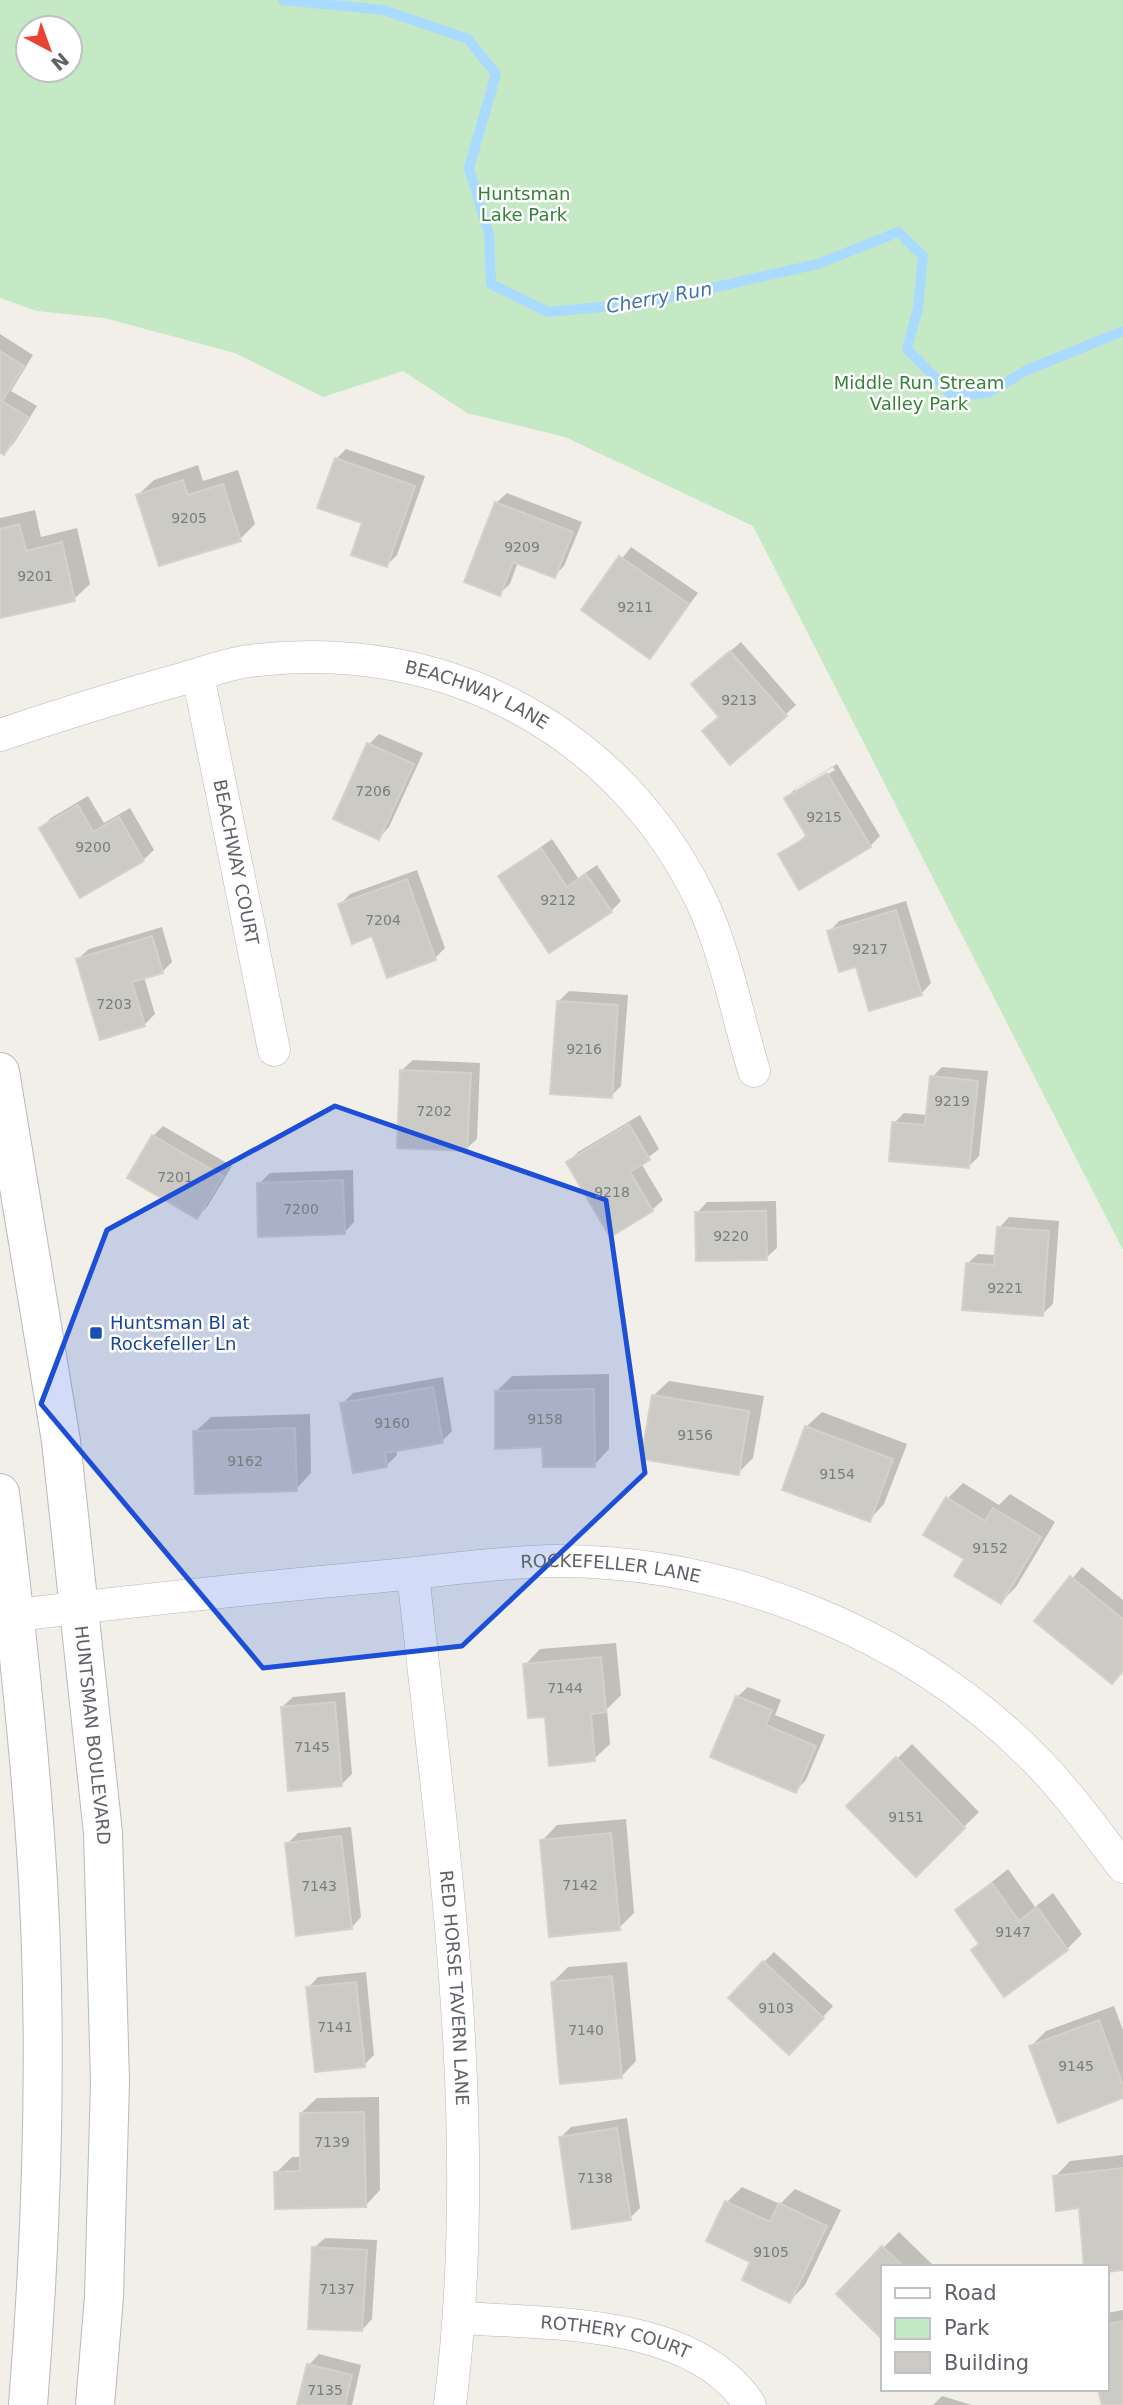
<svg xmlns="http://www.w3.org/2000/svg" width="1123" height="2405" viewBox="0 0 1123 2405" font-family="'DejaVu Sans',sans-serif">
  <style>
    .green { fill: #c5e8c5; fill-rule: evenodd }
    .shadow { fill: #0003; fill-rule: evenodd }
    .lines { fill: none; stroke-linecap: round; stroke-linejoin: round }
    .stream { stroke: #aadaff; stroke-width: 10 }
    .building { fill: #cccac5; stroke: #d6d1c6; stroke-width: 2 }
    .street-casing { stroke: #b5b8bc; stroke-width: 33 }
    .secondary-casing { stroke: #b6babf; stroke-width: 40 }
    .street { stroke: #fff; stroke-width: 32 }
    .secondary { stroke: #fff; stroke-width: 38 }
    .marked { fill: #1d4ed8; fill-opacity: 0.2; stroke: #1d4ed8; stroke-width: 5; stroke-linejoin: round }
    .transit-dot { fill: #1a4fb4; stroke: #fff; stroke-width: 2.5 }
    .labels { text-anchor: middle; stroke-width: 5; stroke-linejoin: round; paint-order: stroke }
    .number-label { font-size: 14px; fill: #7a7d7f }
    .park-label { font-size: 18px; fill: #348238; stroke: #fff }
    .street-label { font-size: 18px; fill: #5f6368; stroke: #fff }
    .transit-label { font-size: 18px; fill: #164399; stroke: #fff; text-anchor: start }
    .water-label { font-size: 19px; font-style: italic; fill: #4174aa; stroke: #fff }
  </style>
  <rect width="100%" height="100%" fill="#f1efe8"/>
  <path class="green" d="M0 0H1123V1250L753 526 565 437 467 413 403 371 323 397 235 353 104 318 37 311 0 298ZM28 28H70V70H28Z"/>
  <g class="shadow">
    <path d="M0 334 33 355 11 391 37 406 14 443 4 453 0 451Z"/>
    <path d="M346 449 425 476 397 555 387 565 336 459Z"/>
    <path d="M198 465 203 481 238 470 255 524 240 539 138 495 154 480Z"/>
    <path d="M507 493 582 522 564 566 554 576 518 562 510 584 499 594 496 503Z"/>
    <path d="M35 510 41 537 77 528 90 584 74 599 0 617V518Z"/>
    <path d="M631 547 698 593 650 657 583 609Z"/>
    <path d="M741 642 796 705 785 715 720 716 704 674Z"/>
    <path d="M379 734 423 753 389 827 379 838 369 744Z"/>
    <path d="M837 764 880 836 870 846 781 855 808 834 786 798 796 788ZM833 767 835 770 795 793V789Z"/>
    <path d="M88 796 104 823 130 808 154 850 143 860 80 896 41 828 51 818Z"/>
    <path d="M552 839 578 878 597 865 621 901 611 911 500 876Z"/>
    <path d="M417 870 445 948 435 958 374 934 340 905 350 894Z"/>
    <path d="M906 901 931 983 921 994 857 965 829 932 839 921Z"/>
    <path d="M162 927 172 962 162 972 144 977 155 1014 144 1025 78 959 89 949Z"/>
    <path d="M569 991 628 995 621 1086 611 1096 559 1001Z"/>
    <path d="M413 1060 480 1063 477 1139 466 1149 402 1070Z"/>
    <path d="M942 1067 988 1071 979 1156 969 1166 894 1123 904 1113 928 1115 932 1077Z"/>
    <path d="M640 1115 659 1149 641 1163 663 1200 652 1210 568 1162 578 1152Z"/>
    <path d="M163 1126 232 1166 207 1207 197 1217 153 1136Z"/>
    <path d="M353 1170 354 1222 344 1233 259 1184 270 1173Z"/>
    <path d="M776 1201 777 1248 766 1258 697 1213 707 1202Z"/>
    <path d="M1009 1217 1059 1221 1053 1304 1042 1314 967 1264 978 1254 997 1255 999 1228Z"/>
    <path d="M609 1374V1449L594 1465 544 1446 497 1391 512 1376Z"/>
    <path d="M443 1377 452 1431 442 1441 396 1449 397 1455 387 1465 342 1404 353 1393Z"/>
    <path d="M669 1381 764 1396 753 1458 738 1473 653 1396Z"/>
    <path d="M822 1412 907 1444 884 1504 869 1520 806 1427Z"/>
    <path d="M310 1414 311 1473 296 1489 195 1432 211 1417Z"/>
    <path d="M963 1483 999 1505 1010 1494 1055 1522 1016 1587 1001 1602 966 1559 948 1498Z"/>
    <path d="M1082 1567 1123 1600V1671L1037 1620Z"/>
    <path d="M616 1643 621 1695 607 1709 610 1744 594 1759 547 1715 525 1665 540 1649Z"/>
    <path d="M748 1687 781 1700 775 1715 825 1735 806 1780 796 1790 737 1697Z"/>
    <path d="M345 1692 352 1774 341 1785 282 1707 293 1697Z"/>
    <path d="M912 1744 979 1812 916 1874 849 1806Z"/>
    <path d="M626 1819 634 1913 619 1928 542 1841 557 1825Z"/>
    <path d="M351 1827 361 1917 351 1928 287 1844 298 1833Z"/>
    <path d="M1008 1869 1035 1907 1053 1893 1082 1934 1067 1949 980 1943 957 1910Z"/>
    <path d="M774 1952 833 2006 799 2043 764 1962Z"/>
    <path d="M627 1962 636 2061 621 2077 552 1983 568 1967Z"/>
    <path d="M366 1972 374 2055 364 2065 308 1988 318 1977Z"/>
    <path d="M1114 2006 1123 2030V2097L1031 2046 1046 2031Z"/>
    <path d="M379 2097 380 2190 365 2206 276 2173 292 2157H302L301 2113 317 2098Z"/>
    <path d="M627 2118 640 2208 630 2218 561 2137 571 2127Z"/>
    <path d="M1123 2155V2268L1107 2267 1080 2207 1055 2177 1070 2161Z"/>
    <path d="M742 2187 780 2204 795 2189 841 2210 805 2285 790 2301 752 2261 727 2202Z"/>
    <path d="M899 2232 935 2267H883V2337L838 2294Z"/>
    <path d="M325 2238 377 2240 372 2319 362 2330 314 2248Z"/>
    <path d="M1123 2310V2405H1103L1107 2389V2313Z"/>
    <path d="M319 2354 361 2365 352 2405H299L309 2365Z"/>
    <path d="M942 2396 972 2405H933Z"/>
  </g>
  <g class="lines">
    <path class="stream" d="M283 0 384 10 468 39 496 74 469 168 489 234 491 284 548 312 645 303 818 264 898 232 923 256 918 308 907 349 954 397 990 392 1027 370 1123 331"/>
  </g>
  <g class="building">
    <path d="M0 351 24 366 2 401 28 417 4 455 0 453Z"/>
    <path d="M335 458 415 486 387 567 351 555 362 523 317 508Z"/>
    <path d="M183 480 188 495 223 484 241 541 159 566 136 495Z"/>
    <path d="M495 502 573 532 555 578 513 562 500 596 464 582Z"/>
    <path d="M19 524 26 551 62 542 75 601 0 618V529Z"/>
    <path d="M619 556 689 604 650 659 581 610Z"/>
    <path d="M730 651 787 716 730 765 702 731 719 717 691 684Z"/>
    <path d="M367 743 414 764 379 840 333 819Z"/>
    <path d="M827 773 871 847 799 890 778 854 807 837 784 798Z"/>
    <path d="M78 805 93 832 119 817 144 861 80 898 39 828Z"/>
    <path d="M541 848 567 887 586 874 612 912 549 953 498 876Z"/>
    <path d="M407 879 436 960 387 978 372 936 352 944 338 904Z"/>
    <path d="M896 910 922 995 869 1011 856 967 839 972 827 931Z"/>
    <path d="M152 936 163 973 132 982 145 1026 100 1040 76 959Z"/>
    <path d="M557 1001 618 1005 612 1098 550 1094Z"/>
    <path d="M400 1070 471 1073 467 1151 397 1148Z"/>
    <path d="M930 1076 978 1081 969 1168 889 1161 892 1122 925 1125Z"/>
    <path d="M629 1124 650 1160 630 1172 653 1211 610 1237 566 1162Z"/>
    <path d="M152 1135 223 1176 197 1219 127 1178Z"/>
    <path d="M343 1180 345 1234 258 1237 257 1183Z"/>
    <path d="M766 1211 767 1260 696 1261 695 1212Z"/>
    <path d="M997 1227 1049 1231 1043 1316 962 1310 966 1263 994 1265Z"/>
    <path d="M433 1387 443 1443 385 1453 387 1467 353 1473 340 1403Z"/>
    <path d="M594 1389 595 1467H543L542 1447 495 1449V1391Z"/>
    <path d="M652 1395 749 1411 739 1475 641 1459Z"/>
    <path d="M805 1426 893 1459 870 1522 782 1490Z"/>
    <path d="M295 1428 297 1491 195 1494 193 1431Z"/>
    <path d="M946 1497 985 1521 993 1508 1041 1537 1001 1604 954 1576 964 1559 923 1535Z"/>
    <path d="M1070 1576 1123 1619V1671L1112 1684 1034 1621Z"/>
    <path d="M601 1657 606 1712 591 1714 595 1761 549 1766 545 1717 528 1718 523 1664Z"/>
    <path d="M736 1696 772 1710 766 1725 816 1746 796 1793 710 1757Z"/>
    <path d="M335 1702 342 1786 288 1791 281 1707Z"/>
    <path d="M896 1757 965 1828 916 1877 846 1806Z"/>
    <path d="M611 1833 620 1930 549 1937 540 1840Z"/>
    <path d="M341 1836 352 1929 296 1936 285 1843Z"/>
    <path d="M992 1883 1019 1921 1037 1907 1068 1950 1004 1997 971 1950 979 1944 955 1910Z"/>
    <path d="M763 1961 824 2018 789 2055 728 1998Z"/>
    <path d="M612 1976 622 2078 560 2084 551 1982Z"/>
    <path d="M356 1982 365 2067 315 2072 306 1987Z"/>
    <path d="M1099 2020 1123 2086V2098L1058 2123 1029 2046Z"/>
    <path d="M364 2112 366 2207 275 2209 274 2172 300 2171V2113Z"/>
    <path d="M617 2128 631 2220 572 2229 559 2137Z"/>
    <path d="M1123 2168V2270L1107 2272V2267H1084L1079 2208 1056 2211 1053 2176Z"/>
    <path d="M725 2201 770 2222 779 2203 827 2226 790 2303 742 2280 750 2262 706 2241Z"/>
    <path d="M882 2246 904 2267H883V2340L836 2294Z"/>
    <path d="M312 2247 367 2250 362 2331 308 2329Z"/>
    <path d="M1123 2321V2405H1102L1098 2389H1107V2324Z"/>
    <path d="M307 2364 352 2375 345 2405H297Z"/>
  </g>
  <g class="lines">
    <defs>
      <g id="street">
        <path id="s1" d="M198 675 274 1050"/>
        <path id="s2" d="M0 735C60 715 120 696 182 679 206 672 233 662 258 660 445 639 618 729 701 900 726 953 737 1015 754 1071"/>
        <path id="s3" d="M413 1574C443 1850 485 2128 450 2405"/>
        <path id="s4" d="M0 1617C124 1602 250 1588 375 1577 434 1572 493 1562 553 1561 728 1560 910 1633 1033 1757 1067 1791 1094 1829 1123 1867"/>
        <path id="s5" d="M461 2318C551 2324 694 2319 750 2405"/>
      </g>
      <g id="secondary">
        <path id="s6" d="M0 1072 61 1441 103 1833 110 2081 104 2297 95 2405"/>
        <path d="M0 1493C14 1607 27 1720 35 1835 49 2024 43 2216 28 2405"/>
      </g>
    </defs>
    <use href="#street" class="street-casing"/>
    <use href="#secondary" class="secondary-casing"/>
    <use href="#street" class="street"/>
    <use href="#secondary" class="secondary"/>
  </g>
  <path class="marked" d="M335 1106 606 1200 645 1473 462 1646 263 1668 41 1404 107 1230Z"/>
  <rect class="transit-dot" x="89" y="1326" width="14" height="14" rx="3.5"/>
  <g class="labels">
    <g class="number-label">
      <text x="189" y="523">9205</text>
      <text x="522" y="552">9209</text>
      <text x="35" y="581">9201</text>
      <text x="635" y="612">9211</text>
      <text x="739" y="705">9213</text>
      <text x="373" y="796">7206</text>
      <text x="824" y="822">9215</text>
      <text x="93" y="852">9200</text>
      <text x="558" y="905">9212</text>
      <text x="383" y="925">7204</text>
      <text x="870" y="954">9217</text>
      <text x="114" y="1009">7203</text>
      <text x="584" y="1054">9216</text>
      <text x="952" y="1106">9219</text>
      <text x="434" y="1116">7202</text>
      <text x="175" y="1182">7201</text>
      <text x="612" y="1197">9218</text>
      <text x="301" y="1214">7200</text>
      <text x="731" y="1241">9220</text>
      <text x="1005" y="1293">9221</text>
      <text x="545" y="1424">9158</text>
      <text x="392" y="1428">9160</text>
      <text x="695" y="1440">9156</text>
      <text x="245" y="1466">9162</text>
      <text x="837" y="1479">9154</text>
      <text x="990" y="1553">9152</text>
      <text x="565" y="1693">7144</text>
      <text x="312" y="1752">7145</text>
      <text x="906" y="1822">9151</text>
      <text x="580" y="1890">7142</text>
      <text x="319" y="1891">7143</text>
      <text x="1013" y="1937">9147</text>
      <text x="776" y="2013">9103</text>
      <text x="335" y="2032">7141</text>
      <text x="586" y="2035">7140</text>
      <text x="1076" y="2071">9145</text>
      <text x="332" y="2147">7139</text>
      <text x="595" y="2183">7138</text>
      <text x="771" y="2257">9105</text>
      <text x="337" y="2294">7137</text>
      <text x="325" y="2395">7135</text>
    </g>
    <g class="park-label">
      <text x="524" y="200">Huntsman<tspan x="524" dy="21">Lake Park</tspan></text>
      <text x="919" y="389">Middle Run Stream<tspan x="919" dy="21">Valley Park</tspan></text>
    </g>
    <g class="street-label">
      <text dy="6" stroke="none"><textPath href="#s2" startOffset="494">BEACHWAY LANE</textPath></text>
      <text dy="6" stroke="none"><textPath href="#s1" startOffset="191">BEACHWAY COURT</textPath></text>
      <text dy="6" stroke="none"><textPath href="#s4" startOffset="614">ROCKEFELLER LANE</textPath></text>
      <text dy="6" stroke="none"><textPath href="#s6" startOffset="670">HUNTSMAN BOULEVARD</textPath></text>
      <text dy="6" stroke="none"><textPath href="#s3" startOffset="416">RED HORSE TAVERN LANE</textPath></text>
      <text dy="6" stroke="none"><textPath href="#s5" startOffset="156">ROTHERY COURT</textPath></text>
    </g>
    <g class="transit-label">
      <text x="110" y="1329">Huntsman Bl at<tspan x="110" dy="21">Rockefeller Ln</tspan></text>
    </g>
    <g class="water-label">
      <text transform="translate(659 297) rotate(-10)" y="7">Cherry Run</text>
    </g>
  </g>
  <rect x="881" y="2265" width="228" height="126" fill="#ffffff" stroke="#bfc1c3" stroke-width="2"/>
  <rect x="895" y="2288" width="35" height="10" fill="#ffffff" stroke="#bfc1c3" stroke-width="2"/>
  <text x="944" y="2300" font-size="21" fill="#5f6368">Road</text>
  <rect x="895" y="2318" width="35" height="21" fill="#c5e8c5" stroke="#bfc1c3" stroke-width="2"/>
  <text x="944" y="2335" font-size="21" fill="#5f6368">Park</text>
  <rect x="895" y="2352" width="35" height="21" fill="#cccac5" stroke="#bfc1c3" stroke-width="2"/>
  <text x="944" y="2370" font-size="21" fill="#5f6368">Building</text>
  <g transform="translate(49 49) rotate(139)"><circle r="33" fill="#ffffff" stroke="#bfc1c3" stroke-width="2"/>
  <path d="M0-5L12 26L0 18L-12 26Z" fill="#ea4335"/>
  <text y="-10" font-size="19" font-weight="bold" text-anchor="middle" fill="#5f6368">N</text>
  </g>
</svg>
